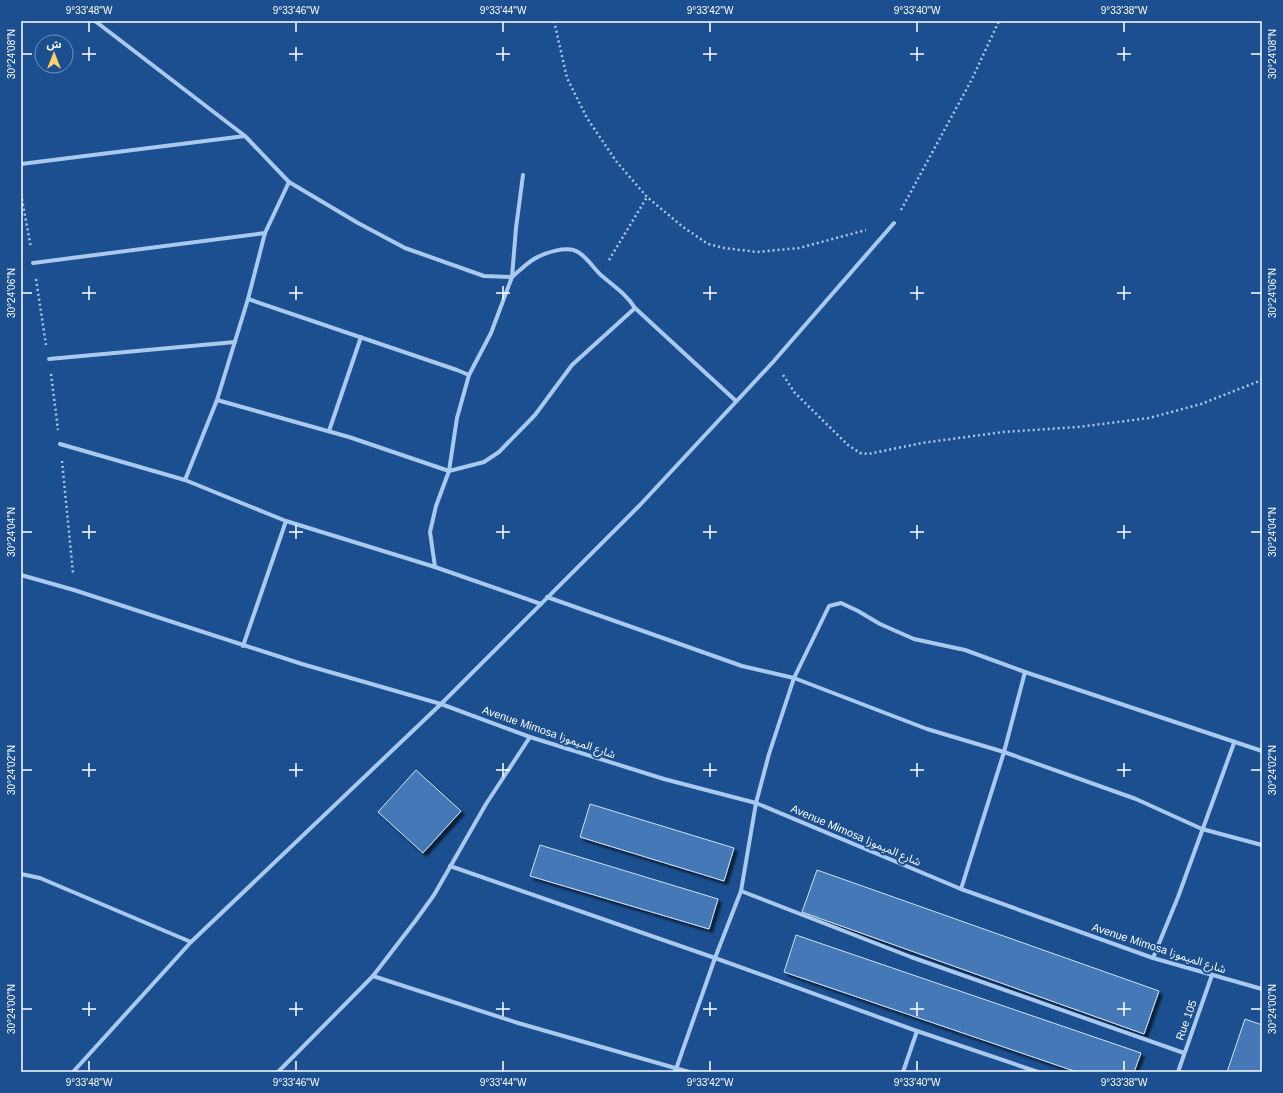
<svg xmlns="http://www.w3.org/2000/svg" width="1283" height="1093" viewBox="0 0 1283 1093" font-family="Helvetica,'Noto Sans Arabic',sans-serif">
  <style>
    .building { fill: #4478b7; stroke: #cfe3fa; filter: url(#shadow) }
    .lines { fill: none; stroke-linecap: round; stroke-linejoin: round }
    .path { stroke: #a9c9ee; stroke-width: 2.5; stroke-dasharray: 2 3; stroke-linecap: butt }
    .minor { stroke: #a9c9ee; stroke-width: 4 }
    .ticks { fill: none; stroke: #fff; stroke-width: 1.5 }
    .labels { text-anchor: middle; stroke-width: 4; stroke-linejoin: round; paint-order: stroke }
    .street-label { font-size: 11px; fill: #fff; stroke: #1b4f8f }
    .neatline { fill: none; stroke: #fff; stroke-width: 1.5 }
    .ticks-label { font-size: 10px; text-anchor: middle; fill: #fff }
  </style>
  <defs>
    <filter id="shadow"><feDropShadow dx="3.5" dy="3.5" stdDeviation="1" flood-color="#0009"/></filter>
  </defs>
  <rect width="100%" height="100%" fill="#1b4f8f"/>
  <g class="building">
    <path d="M416 770 461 811 423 853 378 812Z"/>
    <path d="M590 804 734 848 724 881 580 837Z"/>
    <path d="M540 845 718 899 709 929 530 876Z"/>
    <path d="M817 870 1159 991 1144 1034 802 912Z"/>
    <path d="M796 935 1141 1053 1134 1072H1077L784 972Z"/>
    <path d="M1245 1019 1262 1025V1072H1227Z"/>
  </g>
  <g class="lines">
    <g class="path">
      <path d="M554 21 567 78 587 118 616 161 647 197 683 227 708 244 724 248 757 252 799 248 866 230"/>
      <path d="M21 194 31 248"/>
      <path d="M901 210 972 79 999 21"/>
      <path d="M609 260 647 197"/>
      <path d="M36 279 46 345"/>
      <path d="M51 374 58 430"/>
      <path d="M783 375 795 393 848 445 860 453 868 454 922 443 1003 432 1078 427 1149 418 1201 404 1262 380"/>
      <path d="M62 461 73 573"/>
    </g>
    <g class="minor">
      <path d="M95 21 245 136 289 182 265 233 248 299 217 400 185 480"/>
      <path d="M21 164 245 136"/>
      <path d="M289 182 358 223 405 248 484 276 512 277C519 271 526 264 534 259 544 253 567 245 578 252 588 258 593 268 602 276 614 286 627 295 635 308L736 401"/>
      <path d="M33 263 265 233"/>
      <path d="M248 299 457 370 469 375"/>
      <path d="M49 359 235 342"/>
      <path d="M217 400 349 437 449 471 484 462 499 452 535 415 572 365 635 308"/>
      <path d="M329 431 361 337"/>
      <path d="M60 444 185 480 286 521 435 567 541 604"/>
      <path d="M435 567 430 532 436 506 449 471 457 418 469 375 491 333 512 277 516 228 523 175"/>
      <path d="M21 575 74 590 302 664 441 704 530 737 664 779 756 803 961 889 1153 958 1262 989"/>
      <path d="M547 597 742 666 794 678 927 729 1004 752 1136 799 1202 829 1262 845"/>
      <path d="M243 646 286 521"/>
      <path d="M450 866 715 958 917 1031 1038 1072"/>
      <path d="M21 874 40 878 191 942"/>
      <path d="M961 889 1004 752 1025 672"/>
      <path d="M741 891 911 957 1184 1053"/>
      <path d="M1153 958 1178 897 1234 743"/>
      <path d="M373 976 518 1023 689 1072"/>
      <path d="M73 1072 191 942 441 704 640 505 773 362 894 223"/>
      <path d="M278 1072 373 976 416 920 434 895 486 804 530 737"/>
      <path d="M675 1072 715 958 741 891 756 803 769 754 794 678 829 606 841 603 858 611 880 624 914 639 965 650 1025 672 1262 751"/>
      <path d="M903 1072 917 1031"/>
      <path d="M1178 1072 1212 975"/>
    </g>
  </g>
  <path class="ticks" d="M89 22V32M296 22V32M503 22V32M710 22V32M917 22V32M1124 22V32M89 47V61M296 47V61M503 47V61M710 47V61M917 47V61M1124 47V61M22 54H32M82 54H96M289 54H303M496 54H510M703 54H717M910 54H924M1117 54H1131M1251 54H1261M89 286V300M296 286V300M503 286V300M710 286V300M917 286V300M1124 286V300M22 293H32M82 293H96M289 293H303M496 293H510M703 293H717M910 293H924M1117 293H1131M1251 293H1261M89 525V539M296 525V539M503 525V539M710 525V539M917 525V539M1124 525V539M22 532H32M82 532H96M289 532H303M496 532H510M703 532H717M910 532H924M1117 532H1131M1251 532H1261M89 763V777M296 763V777M503 763V777M710 763V777M917 763V777M1124 763V777M22 770H32M82 770H96M289 770H303M496 770H510M703 770H717M910 770H924M1117 770H1131M1251 770H1261M89 1002V1016M296 1002V1016M503 1002V1016M710 1002V1016M917 1002V1016M1124 1002V1016M22 1009H32M82 1009H96M289 1009H303M496 1009H510M703 1009H717M910 1009H924M1117 1009H1131M1251 1009H1261M89 1061V1071M296 1061V1071M503 1061V1071M710 1061V1071M917 1061V1071M1124 1061V1071"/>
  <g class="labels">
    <g class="street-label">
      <text transform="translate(549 732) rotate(19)" y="4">Avenue Mimosa شارع الميموزا</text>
      <text transform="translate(856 835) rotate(23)" y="4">Avenue Mimosa شارع الميموزا</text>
      <text transform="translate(1159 948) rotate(18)" y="4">Avenue Mimosa شارع الميموزا</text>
      <text transform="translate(1186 1020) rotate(-70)" y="4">Rue 105</text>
    </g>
  </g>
  <rect width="1283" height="1093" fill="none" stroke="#1b4f8f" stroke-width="44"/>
  <g transform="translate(54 54)"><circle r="19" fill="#1b4f8f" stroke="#7695bc"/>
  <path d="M0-3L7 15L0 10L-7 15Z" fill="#ffd166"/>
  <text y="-6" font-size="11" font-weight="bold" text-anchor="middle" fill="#ffffff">ش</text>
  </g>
  <rect x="22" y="22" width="1239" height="1049" class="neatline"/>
  <g class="ticks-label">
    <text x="89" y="14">9°33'48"W</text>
    <text x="296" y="14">9°33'46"W</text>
    <text x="503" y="14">9°33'44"W</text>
    <text x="710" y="14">9°33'42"W</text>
    <text x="917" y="14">9°33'40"W</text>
    <text x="1124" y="14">9°33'38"W</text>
    <text transform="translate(11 54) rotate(-90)" y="4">30°24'08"N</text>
    <text transform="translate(1272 54) rotate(-90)" y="4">30°24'08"N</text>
    <text transform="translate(11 293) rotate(-90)" y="4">30°24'06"N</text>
    <text transform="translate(1272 293) rotate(-90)" y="4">30°24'06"N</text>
    <text transform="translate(11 532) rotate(-90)" y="4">30°24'04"N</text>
    <text transform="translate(1272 532) rotate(-90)" y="4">30°24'04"N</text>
    <text transform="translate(11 770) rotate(-90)" y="4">30°24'02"N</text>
    <text transform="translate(1272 770) rotate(-90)" y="4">30°24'02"N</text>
    <text transform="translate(11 1009) rotate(-90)" y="4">30°24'00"N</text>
    <text transform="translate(1272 1009) rotate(-90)" y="4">30°24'00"N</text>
    <text x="89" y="1086">9°33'48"W</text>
    <text x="296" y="1086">9°33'46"W</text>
    <text x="503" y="1086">9°33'44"W</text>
    <text x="710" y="1086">9°33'42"W</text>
    <text x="917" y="1086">9°33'40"W</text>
    <text x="1124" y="1086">9°33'38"W</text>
  </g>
</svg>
